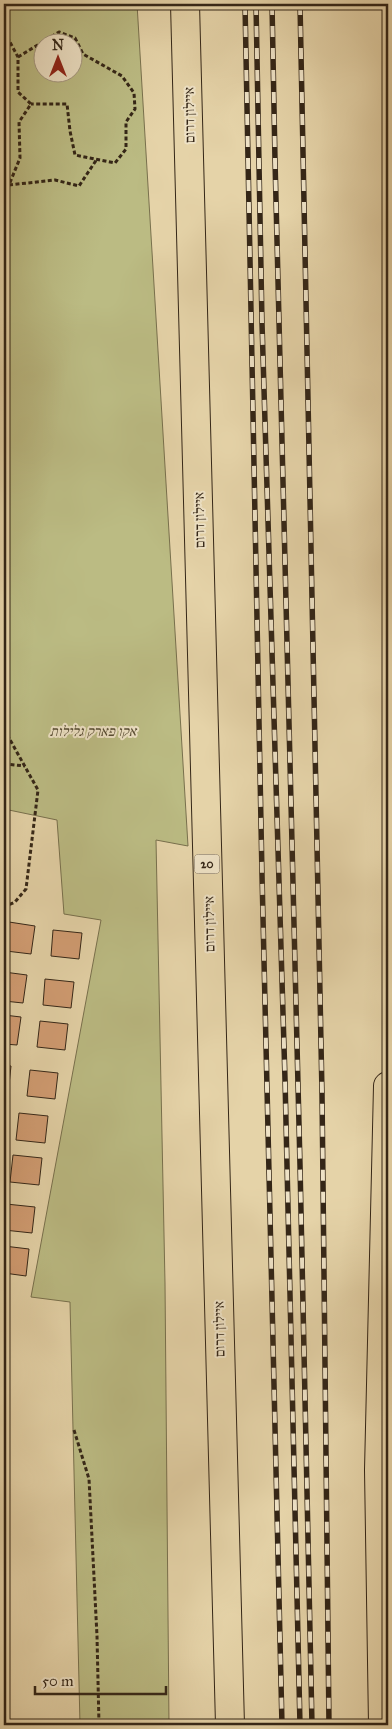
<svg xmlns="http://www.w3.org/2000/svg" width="392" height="1729" viewBox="0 0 392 1729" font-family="'IM FELL Great Primer','Frank Ruhl Libre',serif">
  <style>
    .green { fill: #bbbb83; stroke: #78704d; fill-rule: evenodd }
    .building { fill: #d29d73; stroke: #342617 }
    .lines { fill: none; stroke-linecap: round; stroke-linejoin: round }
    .motorway-casing { stroke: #342617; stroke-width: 30 }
    .path { stroke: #342617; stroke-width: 3; stroke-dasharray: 4 2.5; stroke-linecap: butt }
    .motorway { stroke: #e5d3a8; stroke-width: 28 }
    .rail-casing { stroke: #342617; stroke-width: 5.5 }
    .rail { stroke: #eee2c6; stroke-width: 4; stroke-dasharray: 11; stroke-linecap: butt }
    .labels { text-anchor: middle; stroke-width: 4; stroke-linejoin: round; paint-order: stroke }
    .shield { fill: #eee2c6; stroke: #6c5e4c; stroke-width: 1 }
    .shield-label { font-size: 12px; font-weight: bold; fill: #342617 }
    .street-label { font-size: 14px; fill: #342617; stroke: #eee2c6 }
    .park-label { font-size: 14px; font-style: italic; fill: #564b32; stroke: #eee2c6 }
  </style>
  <rect width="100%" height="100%" fill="#e5d3a8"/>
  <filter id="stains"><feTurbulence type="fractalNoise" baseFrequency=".004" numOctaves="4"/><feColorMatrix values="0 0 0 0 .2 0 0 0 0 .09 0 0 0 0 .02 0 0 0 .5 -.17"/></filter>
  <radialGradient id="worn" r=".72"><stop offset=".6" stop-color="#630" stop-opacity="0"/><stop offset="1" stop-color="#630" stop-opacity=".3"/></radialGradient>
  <path class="green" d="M4 4H137L188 846 156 840 165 1283 169 1725H80L70 1302 31 1297 101 920 64 914 57 820 4 809ZM42 42H72V72H42Z"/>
  <g class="building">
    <path d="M9 922 35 926 31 954 6 951Z"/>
    <path d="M53 930 82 933 79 959 51 956Z"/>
    <path d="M4 972 27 975 23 1003 4 1001Z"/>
    <path d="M45 979 74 982 71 1008 43 1005Z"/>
    <path d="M4 1015 21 1017 17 1045 4 1044Z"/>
    <path d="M40 1021 68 1024 65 1050 37 1047Z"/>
    <path d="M4 1065 11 1066 8 1094H4Z"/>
    <path d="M30 1070 58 1073 55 1099 27 1096Z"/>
    <path d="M19 1113 48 1116 45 1143 16 1140Z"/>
    <path d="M13 1155 42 1158 39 1185 10 1182Z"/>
    <path d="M6 1204 35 1207 32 1233 4 1230Z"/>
    <path d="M4 1246 29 1249 26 1276 4 1273Z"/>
  </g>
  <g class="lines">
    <defs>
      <g id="motorway">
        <path d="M185 4 230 1725"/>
        <path d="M383 1725 379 1470 388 1086"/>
      </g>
    </defs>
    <use href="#motorway" class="motorway-casing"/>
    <g class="path">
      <path d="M4 31 18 57V92L31 104 19 122 20 158 9 185 4 186"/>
      <path d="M18 57 59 32 75 38 83 54 122 76 134 93 135 109 126 122V149L115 163 75 155 70 131 67 104H31"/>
      <path d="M9 185 55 180 79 186 97 159"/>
      <path d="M4 729 38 790 26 889 15 902 4 907"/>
      <path d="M4 764 25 766"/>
      <path d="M74 1430 89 1479 97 1636 99 1725"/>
    </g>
    <use href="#motorway" class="motorway"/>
    <defs>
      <g id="rail">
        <path d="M245 4 262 875 282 1725"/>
        <path d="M256 4 262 323 285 1079 300 1725"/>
        <path d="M272 4 275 160 300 1165 312 1725"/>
        <path d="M300 4 322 1093 329 1725"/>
      </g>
    </defs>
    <use href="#rail" class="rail-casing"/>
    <use href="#rail" class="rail"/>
  </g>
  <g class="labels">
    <rect class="shield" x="194.5" y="854.5" width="25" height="19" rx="4"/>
    <g class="shield-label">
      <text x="207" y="868">20</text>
    </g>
    <g class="street-label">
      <text transform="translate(189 115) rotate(-91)" y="5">איילון דרום</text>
      <text transform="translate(199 520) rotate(-91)" y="5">איילון דרום</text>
      <text transform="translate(209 924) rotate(-91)" y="5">איילון דרום</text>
      <text transform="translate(219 1329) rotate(-91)" y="5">איילון דרום</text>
    </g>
    <g class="park-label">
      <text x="93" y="736">אקו פארק גלילות</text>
    </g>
  </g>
  <rect width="392" height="1729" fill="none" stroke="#e5d3a8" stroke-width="20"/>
  <rect x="5" y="5" width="382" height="1719" fill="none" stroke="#342617" stroke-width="2.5"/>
  <rect x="10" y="10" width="372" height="1709" fill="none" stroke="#342617"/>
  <g transform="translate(58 58)"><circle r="24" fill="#eee2c6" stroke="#a49780"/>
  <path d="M0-4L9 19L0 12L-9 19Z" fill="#8f2418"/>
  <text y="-8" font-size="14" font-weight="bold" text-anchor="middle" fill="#342617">N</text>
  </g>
  <path d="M35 1686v8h131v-8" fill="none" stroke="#342617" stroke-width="2.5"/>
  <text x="42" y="1686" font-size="15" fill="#342617" stroke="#eee2c6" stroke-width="4" paint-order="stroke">50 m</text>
  <rect width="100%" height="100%" filter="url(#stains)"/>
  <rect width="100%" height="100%" fill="url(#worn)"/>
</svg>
